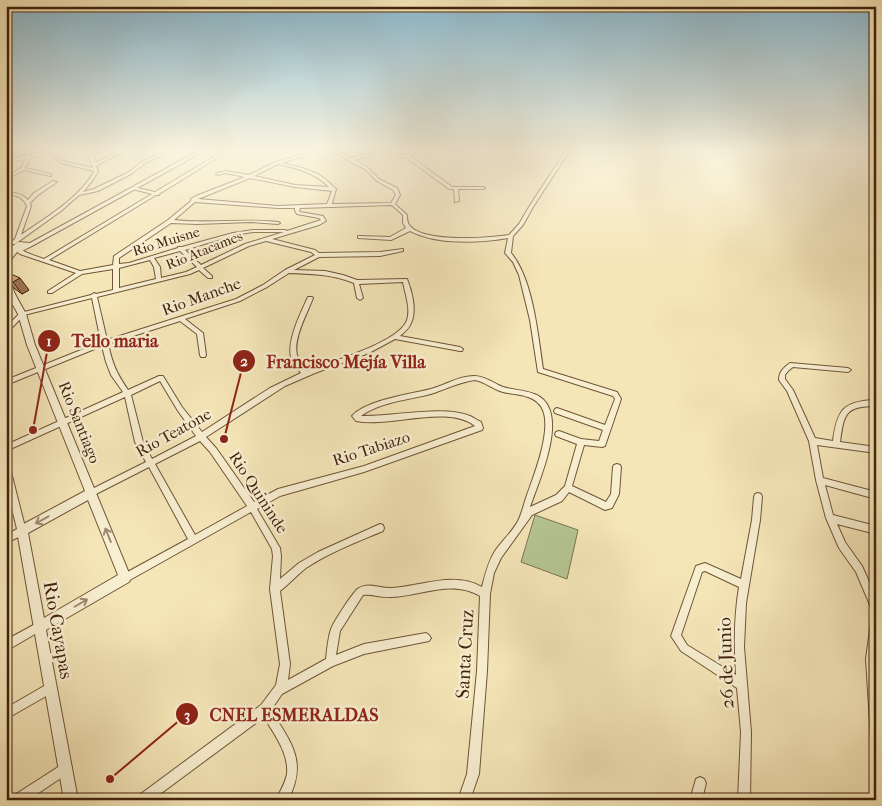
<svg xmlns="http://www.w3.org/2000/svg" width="882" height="806" viewBox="0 0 882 806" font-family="'IM FELL French Canon',serif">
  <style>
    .green { fill: #b5c694; stroke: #7c7450 }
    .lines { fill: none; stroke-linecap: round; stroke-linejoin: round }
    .minor-casing { stroke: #6f5437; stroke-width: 2 }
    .tertiary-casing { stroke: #6f5437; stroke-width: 2 }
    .minor { fill: #f8efd1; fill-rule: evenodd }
    .tertiary { fill: #f8efd1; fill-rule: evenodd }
    .wall { fill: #be8e67; stroke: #42230c }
    .shaded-wall { fill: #9b7454; stroke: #42230c }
    .building { fill: #dda578; stroke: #42230c }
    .oneway { stroke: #9d896e }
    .labels { text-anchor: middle; stroke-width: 5; stroke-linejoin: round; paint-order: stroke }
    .far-street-label { font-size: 14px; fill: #42230c; stroke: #f8efd1 }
    .street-label { font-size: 16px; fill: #42230c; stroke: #f8efd1 }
    .near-street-label { font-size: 19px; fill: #42230c; stroke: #f8efd1 }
    .leader { fill: none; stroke: #8f2418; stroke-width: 2 }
    .callout-dot { fill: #8f2418; stroke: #f8efd1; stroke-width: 2 }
    .mark-label { font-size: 15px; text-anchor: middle; font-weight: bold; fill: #fff }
    .callout-label { font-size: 18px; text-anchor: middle; font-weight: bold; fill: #8f2418; stroke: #f8efd1; stroke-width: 5; stroke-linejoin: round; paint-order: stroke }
  </style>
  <rect width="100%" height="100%" fill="#f5e6b8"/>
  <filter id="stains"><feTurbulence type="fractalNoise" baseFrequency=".004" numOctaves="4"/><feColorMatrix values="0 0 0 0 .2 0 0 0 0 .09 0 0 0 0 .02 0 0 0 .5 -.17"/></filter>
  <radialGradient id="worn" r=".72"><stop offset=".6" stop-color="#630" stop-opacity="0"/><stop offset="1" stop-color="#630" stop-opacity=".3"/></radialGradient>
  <path class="green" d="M535 515 578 530 567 579 521 562Z"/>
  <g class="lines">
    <defs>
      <g id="minor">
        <path d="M6 150H9L6 151Z"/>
        <path d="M28 150H34L6 159V157Z"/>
        <path d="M55 150H62L54 153 63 161 93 168 89 156 97 150H101L93 156 95 163 120 150H125L96 166 98 172 92 181 83 192 94 189 129 172 143 161 169 150H174L145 163 131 174 98 191 79 195 61 211 15 244H11V242L15 239 27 206C23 197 15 194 6 195V193C15 192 22 194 28 200L34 193 53 181 57 182 38 195 30 203 31 206 21 235C47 217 78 199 94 172V171L61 163 50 153 30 158 25 168 51 174V176L24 170 6 180V177L21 168 26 159 6 163V161L29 155Z"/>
        <path d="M225 150H230L159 194V195H156L49 260 80 271 113 265 114 256 168 220 191 201V199L196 196 245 177 226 173 218 175 216 174 217 173 226 171 249 175 276 162 316 150H322L282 163 302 168 318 174 325 179 336 189 332 204 391 203 396 195 393 190 377 181 365 169 349 161 332 150H337L352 158 370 153H371V155L355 160 367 167 379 179 397 188 400 195 395 204 407 215C407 219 407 223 410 226 424 243 489 238 509 235L519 224 529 207 566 150H570L533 207 523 225 513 236 511 253C533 279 538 335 543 369L617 392 621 399 605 446 602 447 584 445 572 486 606 502 611 494 613 467 614 465 617 464 620 465 621 467 619 494 612 508 605 510 569 492 562 501 532 515 501 558 494 573 490 594 487 671 479 774 470 800H458L467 774 477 671 480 596C452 579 421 596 391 597 381 598 373 594 363 595L340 631 336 655 364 644 426 633 429 635 431 638 429 641 364 654 333 666 282 694 271 710C291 743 308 761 288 800H276C280 791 285 784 287 774 289 753 274 734 264 717L152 800H136L138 796 261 705 276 685 280 664 270 589 273 556 272 549 251 512 128 581 125 582 122 581 121 578 122 575 188 539 149 467 94 495 91 497 88 495 87 493 88 491 146 462 135 442 125 397 6 451V445L123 392 111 375 106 362 102 346 6 385V380L101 342 92 298 24 315 8 332 6 333V327L20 313 91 295 94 293 96 294 113 290V269L82 274 52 293H48V291L76 273 20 254 15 250 18 248C26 253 35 256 44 259L152 194 133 189V187L155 192ZM278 164C296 168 316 173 329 187L295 185 254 176ZM250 178 295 187 332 191 327 204 278 206 198 199ZM195 202 278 208H295V211L297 214 319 218 321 220 287 231 285 230H253L233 233 182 247H178V248L129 263 119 264V258L171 223 197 224 251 222 278 224 280 223 278 222C243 218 209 224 174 220ZM392 205 403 215V223L406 228 390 237 360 236H358V238L391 240 410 231C437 245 479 243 508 238L505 253 513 262 519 275 530 320 538 372 613 396 615 399 605 425 557 408 555 409 554 411 555 413 603 430 599 441 581 439 559 431 556 432 555 434 556 436 577 444 565 486 556 495 530 507C539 481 560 434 549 408 541 389 519 392 503 387 493 383 485 376 474 376 458 376 446 385 431 389 411 394 366 400 352 416L356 421C389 428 448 404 475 426L364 466 278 489 254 502 216 448 206 437 285 386 315 373 369 353 395 339 460 351H462L463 349 460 347 400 336C404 332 409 329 411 323 417 311 412 291 407 279L357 280 343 275 325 271 294 270 319 257 380 256 403 251V249L380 252 319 253 315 250 272 239 319 225 326 221 323 216 300 212 299 211 300 208ZM253 232H284L245 244 201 265 185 250 234 235ZM266 241 311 252 315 255 285 270 263 285 236 299 107 340 97 297 190 274 199 270 208 278H212V276L203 268 249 246ZM180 251 197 267 186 272 161 278 160 267 154 258ZM150 260 154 267 156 279 119 288V268ZM289 273C313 274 331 274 354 283L357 298 360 300 363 298 359 284 403 282C405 294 411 308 407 320 399 343 329 362 307 371 304 367 300 363 298 358 291 342 307 314 313 298L312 297H308C301 312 285 344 292 360 294 365 298 369 301 373L270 388 202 432 182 407 163 376H159L128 390C116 372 113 365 108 344L180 321 197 334 200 355 201 357H205L206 355 203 333 185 319 240 301 267 287ZM475 380C485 382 493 389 503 392 515 395 530 394 539 404 556 421 534 475 527 495 524 503 522 513 518 521 512 532 502 541 495 551 488 562 485 575 482 587 454 571 422 586 392 588 381 589 369 582 359 588 354 590 333 623 331 629 328 638 327 649 326 659L288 680 290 664 280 591C289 584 297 575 306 568 330 552 357 542 383 531L384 528 383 525 380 524 318 552 299 563 280 579 281 556 280 548 257 509 280 496 364 472 482 430 483 428 481 422C477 420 474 418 470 416 443 405 392 417 361 416 382 401 410 400 434 393 448 388 460 382 475 380ZM160 381 178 411 196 436 152 459 143 442 131 395ZM200 441 210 452 247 506 195 535 155 464Z"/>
        <path d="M374 150H381L405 155 431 150H465L463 151H436L410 156 452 187H483L485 188 483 189H458L459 201 455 202 454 189H449L407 158Z"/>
        <path d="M12 245 14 246V248L6 249V246Z"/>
        <path d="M790 363 848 368 851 370 848 372 793 367 788 371 785 375V379L793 390 815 438 833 441C837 410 843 401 876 400V406C845 406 844 414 840 442L876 447V453L817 445 823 478 876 492V499L825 485 833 515 876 526V534L837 524 845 542 862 566 876 597V614L873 612 856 572 839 548 826 518 816 480 809 441 787 391 779 380C779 372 783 368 790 363Z"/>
        <path d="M6 465 9 466 10 468 26 531 25 534 6 543V535L17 529 6 484Z"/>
        <path d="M758 493 761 494 762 497 760 520 746 603 744 647 751 732 750 800H738L741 732 737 688 681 651 671 636 696 566 705 563 741 579 752 520 754 497 755 494ZM705 571 739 587C734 617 734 646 736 675L687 645 681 635 702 572Z"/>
        <path d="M876 617V744L872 743 871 739 866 659 871 622 873 619Z"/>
        <path d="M39 622 42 624 44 627 42 630 6 651V640Z"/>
        <path d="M51 682 55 683 56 687 55 691 6 719V708Z"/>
        <path d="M66 762 70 764 72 768 70 772 28 800H11L13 796Z"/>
        <path d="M700 777 704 779 706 783 702 800H690L696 779Z"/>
      </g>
      <g id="tertiary">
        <path d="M200 150H206L30 247C25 249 22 252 17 252L8 263 6 264V257L11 251 9 249 18 242 30 243Z"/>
        <path d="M6 277 9 279 15 294 26 314 35 345 131 578 129 582 46 630 78 800H64L17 531 18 527 85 491 27 345 18 314 7 294ZM88 500 118 575 44 618 28 533Z"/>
      </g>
    </defs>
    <use href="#minor" class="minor-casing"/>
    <use href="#tertiary" class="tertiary-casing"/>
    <use href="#minor" class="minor"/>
    <use href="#tertiary" class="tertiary"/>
  </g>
  <path class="wall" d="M6 278 29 290 22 294 15 289Z"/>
  <path class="shaded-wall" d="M20 278 29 290 22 294 13 282Z"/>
  <path class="building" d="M11 274 20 278 13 282 6 278Z"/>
  <defs><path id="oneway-shaft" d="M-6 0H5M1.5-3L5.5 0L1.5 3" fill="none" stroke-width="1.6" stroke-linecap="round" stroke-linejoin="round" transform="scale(1.25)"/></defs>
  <g class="oneway">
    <use href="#oneway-shaft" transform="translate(42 520) rotate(151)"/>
    <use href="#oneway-shaft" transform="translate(108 535) rotate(-112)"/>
    <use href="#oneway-shaft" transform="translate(81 603) rotate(-30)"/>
  </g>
  <linearGradient id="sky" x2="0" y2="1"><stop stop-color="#89b9d0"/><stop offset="0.57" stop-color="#faf4df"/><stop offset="1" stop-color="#faf4df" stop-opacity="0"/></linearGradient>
  <rect width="882" height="263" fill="url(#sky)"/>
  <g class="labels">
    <g class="far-street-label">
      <text transform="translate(166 241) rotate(-17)" y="5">Rio Muisne</text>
      <text transform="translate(204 250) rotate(-22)" y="5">Rio Atacames</text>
    </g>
    <g class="street-label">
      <text transform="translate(201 296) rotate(-20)" y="6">Rio Manche</text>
      <text transform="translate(80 422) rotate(68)" y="6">Rio Santiago</text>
      <text transform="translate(173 432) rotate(-29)" y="6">Rio Teatone</text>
      <text transform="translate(371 448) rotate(-18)" y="6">Rio Tabiazo</text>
      <text transform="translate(259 492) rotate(57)" y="6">Rio Quininde</text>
    </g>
    <g class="near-street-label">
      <text transform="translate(59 630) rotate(80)" y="7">Rio Cayapas</text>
      <text transform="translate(464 654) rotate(-87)" y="7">Santa Cruz</text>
      <text transform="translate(725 663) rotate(-92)" y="7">26 de Junio</text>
    </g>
  </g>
  <path class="leader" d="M33 430L49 341M224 439L244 361M110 779L187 714"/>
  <g class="callout-dot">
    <circle cx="33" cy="430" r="5"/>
    <circle cx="224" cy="439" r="5"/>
    <circle cx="110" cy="779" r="5"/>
    <circle cx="49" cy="341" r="12"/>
    <circle cx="244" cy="361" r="12"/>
    <circle cx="187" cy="714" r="12"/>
  </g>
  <g class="mark-label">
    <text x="49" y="346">1</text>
    <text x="244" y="366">2</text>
    <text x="187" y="720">3</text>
  </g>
  <g class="callout-label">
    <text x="115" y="347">Tello maria</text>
    <text x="346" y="368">Francisco Mejía Villa</text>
    <text x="294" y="721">CNEL ESMERALDAS</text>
  </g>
  <rect width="882" height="806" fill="none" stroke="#f5e6b8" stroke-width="25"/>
  <rect x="8" y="8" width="867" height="791" fill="none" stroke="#42230c" stroke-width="2.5"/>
  <rect x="12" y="12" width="857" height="781" fill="none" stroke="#42230c"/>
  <rect width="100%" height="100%" filter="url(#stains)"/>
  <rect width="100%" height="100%" fill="url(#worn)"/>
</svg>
